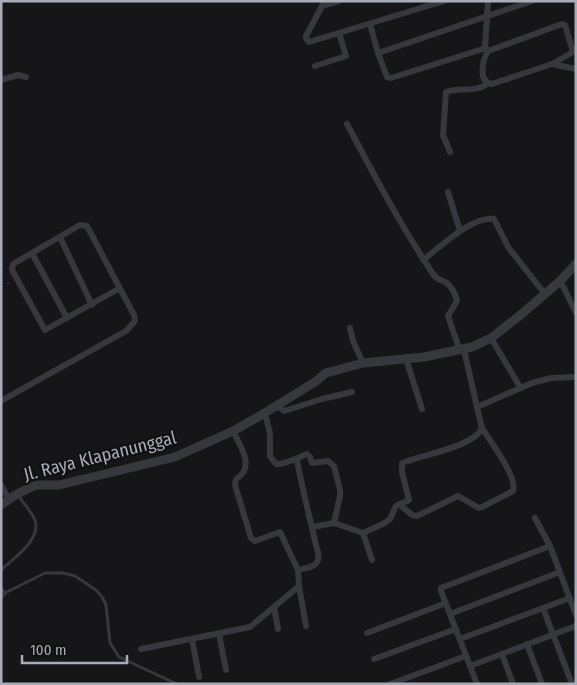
<svg xmlns="http://www.w3.org/2000/svg" width="577" height="685" viewBox="0 0 577 685" font-family="'Fira Sans Condensed',sans-serif">
  <style>
    .lines { fill: none; stroke-linecap: round; stroke-linejoin: round }
    .path { stroke: #3d3f44; stroke-width: 1; stroke-dasharray: 2.5 4; stroke-linecap: butt }
    .service { stroke: #37383d; stroke-width: 3 }
    .minor { stroke: #37383d; stroke-width: 6 }
    .tertiary { stroke: #37383d; stroke-width: 9 }
    .labels { text-anchor: middle; stroke-width: 4.5; stroke-linejoin: round; paint-order: stroke }
    .street-label { font-size: 18px; fill: #a8adb8; stroke: #111113 }
  </style>
  <rect width="100%" height="100%" fill="#161618"/>
  <g class="lines">
    <g class="path">
      <path d="M1 271 5 272"/>
      <path d="M1 287 11 281"/>
    </g>
    <g class="service">
      <path d="M1 570C14 558 44 538 34 518 30 510 23 503 18 495"/>
      <path d="M1 588 5 593 1 598"/>
      <path d="M5 593 45 573H63L75 576 96 590 102 597 106 605 110 643 119 657 177 684"/>
    </g>
    <g class="minor">
      <path d="M323 1 322 6 339 1"/>
      <path d="M488 1 485 47 488 51 562 24 565 25 573 52 552 64 492 84C477 82 483 59 488 51"/>
      <path d="M322 6 306 36V38L309 42 444 1"/>
      <path d="M370 24 378 53 532 1"/>
      <path d="M378 53 387 77 391 78 486 48"/>
      <path d="M552 64 576 69"/>
      <path d="M315 66 346 56 339 33"/>
      <path d="M1 80 18 75 26 77"/>
      <path d="M347 124C374 175 401 226 433 274 437 280 439 279 445 282 451 285 456 295 457 301L448 316 460 351"/>
      <path d="M450 152 443 135 446 92C460 87 475 93 487 84"/>
      <path d="M448 192 460 231"/>
      <path d="M60 237 92 305"/>
      <path d="M32 253 67 318"/>
      <path d="M423 260C439 248 473 215 494 219L508 247 545 294"/>
      <path d="M559 282 563 286 576 313"/>
      <path d="M350 328 353 341 363 363"/>
      <path d="M491 338 520 387"/>
      <path d="M464 350 477 407 532 383 551 378 576 377"/>
      <path d="M406 359 422 409"/>
      <path d="M1 401 126 331 135 321 134 315 87 226 80 225 13 264 12 270 45 330 120 288"/>
      <path d="M281 403 279 407 284 411 322 399 352 392"/>
      <path d="M265 413 270 434V456L276 464C288 464 296 458 307 454L310 457 312 463 328 461 334 466 340 490V496L334 523"/>
      <path d="M297 460C302 488 309 514 315 541 316 547 320 554 318 560 315 568 305 568 298 570"/>
      <path d="M1 485 9 499"/>
      <path d="M399 504 412 515 417 516 458 496 479 508 482 507 513 491C518 477 490 441 482 428"/>
      <path d="M535 518 550 546 576 615"/>
      <path d="M313 527 334 523 363 533"/>
      <path d="M372 560 363 533 383 524 390 519 396 506 409 500 402 472V463C421 455 474 447 482 428L477 407"/>
      <path d="M299 586 306 626"/>
      <path d="M274 607 278 629"/>
      <path d="M543 608 572 684"/>
      <path d="M450 614 560 572"/>
      <path d="M367 633 446 603"/>
      <path d="M219 634 226 670"/>
      <path d="M192 639 199 677"/>
      <path d="M460 639 570 598"/>
      <path d="M527 644 542 684"/>
      <path d="M141 649 250 627 299 586 298 570 280 532 255 541 251 538 235 485 236 479C256 467 240 446 233 431"/>
      <path d="M502 654 513 684"/>
      <path d="M374 659 456 629"/>
      <path d="M470 666 576 626"/>
      <path d="M390 684 466 656"/>
      <path d="M477 684 441 591V588L550 546"/>
    </g>
    <path class="tertiary" d="M1 505 17 494 36 485H59L175 457 233 431 258 417 315 382 326 373 363 363 424 357 472 347 491 338 518 317 559 282 576 264"/>
  </g>
  <g class="labels">
    <g class="street-label">
      <text transform="translate(100 456) rotate(-14)" y="6">Jl. Raya Klapanunggal</text>
    </g>
  </g>
  <rect width="577" height="685" fill="none" stroke="#a8adb8" stroke-width="5"/>
  <path d="M22 655v8h105v-8" fill="none" stroke="#a8adb8" stroke-width="2.5"/>
  <text x="30" y="655" font-size="15" fill="#a8adb8" stroke="#111113" stroke-width="4" paint-order="stroke">100 m</text>
</svg>
